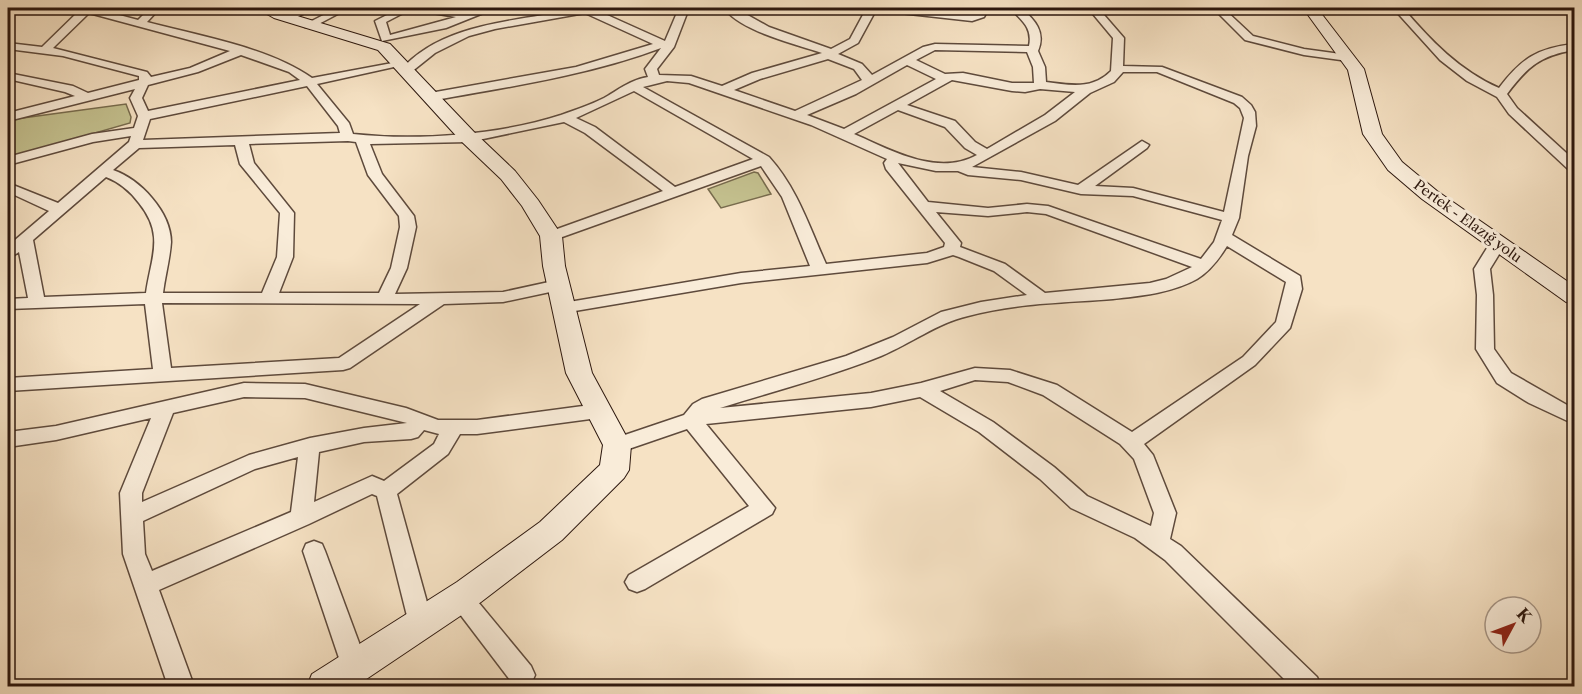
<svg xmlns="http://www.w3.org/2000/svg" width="1582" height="694" viewBox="0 0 1582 694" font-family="'Libre Caslon Text',serif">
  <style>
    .green { fill: #c4c18f; stroke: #786c4e; stroke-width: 1.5 }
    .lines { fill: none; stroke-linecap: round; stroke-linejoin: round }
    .street-casing { stroke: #5e4a3c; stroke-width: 3 }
    .secondary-casing { stroke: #2c170e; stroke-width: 2 }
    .street { fill: #f9ecd9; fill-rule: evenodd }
    .secondary { fill: #f9ecd9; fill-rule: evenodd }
    .labels { text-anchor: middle; stroke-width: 6; stroke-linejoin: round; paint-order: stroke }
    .far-street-label { font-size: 14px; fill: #2c170e; stroke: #f9ecd9 }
  </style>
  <rect width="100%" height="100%" fill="#f6e2c4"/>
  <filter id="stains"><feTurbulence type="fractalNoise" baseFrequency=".00333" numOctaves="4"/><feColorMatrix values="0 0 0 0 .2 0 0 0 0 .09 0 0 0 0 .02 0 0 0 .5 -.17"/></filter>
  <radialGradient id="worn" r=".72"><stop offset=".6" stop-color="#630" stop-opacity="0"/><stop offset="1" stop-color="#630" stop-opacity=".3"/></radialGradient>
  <g class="green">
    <path d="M126 104 131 117 130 123 8 158V120Z"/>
    <path d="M754 172 758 173 771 194 721 208 708 189Z"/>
  </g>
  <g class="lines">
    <defs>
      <g id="street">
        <path d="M8 8H17L8 14Z"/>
        <path d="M82 8H93L138 20 150 8H160L147 22C199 36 268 47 312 78L403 61V65L317 84 349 123 353 134C417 141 500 135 561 115 575 110 590 105 604 98 618 90 632 79 648 77L645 69 661 48C586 76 508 87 430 101L424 97 430 93 576 67 653 44 585 13 495 29 469 36 435 53 410 73 406 75 400 71C435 30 494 23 543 15 561 12 579 8 598 8L596 10 665 41 679 8H689L674 47 657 69 659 75 691 76 722 86 752 73 822 53C795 44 740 31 724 8H735L769 27 831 49 850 39 864 13 841 11 836 8H905L971 15 976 13 979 8H989L984 17 972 21 882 11 877 8 858 43 838 54 862 64 872 75 923 47 935 44 1029 46C1033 27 1021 20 1010 8H1021C1035 20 1046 32 1038 51L1045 67 1046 82C1070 85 1092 90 1111 71L1113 38 1088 8H1098L1124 38 1123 66 1162 67 1242 97 1251 105 1255 112 1256 126 1248 156 1239 218 1232 235 1300 276 1302 289 1290 328 1255 365 1144 444 1153 455 1176 513 1170 539 1181 546 1317 677 1321 686H1291L1165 560 1135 538 1071 508 1040 479 979 432 920 397 871 407 706 424 775 508 772 514 645 589 637 592 629 589 625 582 629 575 749 506 687 429 617 453 610 450 607 445 610 440 684 415 693 404 702 399 846 356 893 337 941 312 981 302 1027 295 994 271 959 257 953 255 927 263 741 283 563 313 557 312 554 308 557 304 563 303 741 273 810 266 782 197 761 166 551 241 546 239 543 236 546 233 663 191 585 133 564 122 469 142 370 144 382 174 414 216 416 227 407 268 395 294 503 292 558 280 564 281 566 285 564 289 503 302 444 304 350 368 343 370 8 391V378L153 369 145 304 8 309V299L28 298 19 252 8 259V246L49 211 8 192V183L58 203 129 142 131 136 93 142 8 165V157L92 134 134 128 138 116 130 98 135 89 8 121V113L75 96 65 92 8 79V73L73 86 88 93 139 80V76L63 56 8 49V43L42 47ZM89 13 230 51 190 68 151 77 147 72 53 48ZM935 50 1027 52 1033 67 1034 83H1012L963 73 945 74 916 60ZM241 55 289 72 300 80 148 111 142 98 148 85 198 72ZM828 59 854 69 862 80 795 111 734 90 760 79ZM907 65 936 79 844 129 807 115 856 94ZM1123 72H1157L1234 103 1240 108 1244 118 1224 212 1133 188 1095 186 1147 148 1149 145 1142 141 1078 185 1021 172 972 167 1055 121 1090 93 1114 82ZM952 80 1012 91 1025 92 1040 89 1075 92 1045 115 987 149 975 142 955 121 907 105ZM667 81 689 83 811 125 887 159 884 163 886 169 945 243 944 247 927 253 826 264C809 226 797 188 769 157L643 87ZM307 86 338 126 340 133 143 140 150 119ZM634 91 753 159 675 187 595 127 576 118ZM898 110 945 127 965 148 977 155C937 177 891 150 854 134ZM348 141 356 142 368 175 399 216 400 227 391 268 379 293H279L293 257 294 213 254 163 249 144ZM235 145 240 164 280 213 277 257 262 293H163C165 276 170 259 171 242 171 212 140 179 113 170L139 148ZM898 163 936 171H958L968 175 1021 180 1081 194 1133 196 1222 220 1214 242 1201 259 1048 206 1027 204 988 208 928 202ZM106 177C119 182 130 191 139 203 165 235 151 257 146 293L44 297 33 240ZM936 212 988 216 1027 212 1046 214 1192 267 1166 279 1150 283 1045 293 1005 264 960 247 961 243ZM1227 246 1286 282 1276 322 1243 357 1132 432 1057 385 1010 370 975 368 921 383 871 393 720 408C774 391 829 377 881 356 910 344 937 323 968 316 1015 303 1064 303 1113 299 1140 296 1172 293 1197 279 1210 271 1219 259 1227 246ZM162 303 420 304 339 358 171 368ZM975 380 1008 382 1043 395 1120 444 1134 459 1154 513 1151 526 1087 496 1054 467 993 422 940 391Z"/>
        <path d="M230 8H267L277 11 272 14 235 11Z"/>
        <path d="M302 8H315L291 20 282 18Z"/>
        <path d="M337 8H349L313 27H305L304 25Z"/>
        <path d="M401 8H413L386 22 390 35 456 17 421 11 416 8H436L468 13 483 8H496L446 28 382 41 375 21Z"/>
        <path d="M1213 8H1223L1253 36 1304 49 1348 55 1354 58 1348 61 1304 55 1245 40Z"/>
        <path d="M1393 8H1403C1430 40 1460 71 1499 88 1521 59 1537 48 1574 44V50C1540 56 1528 66 1507 94L1517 108 1574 160V171L1569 170 1509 114 1497 97 1467 81 1440 60Z"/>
        <path d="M1498 238 1506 243 1490 269 1493 295 1494 349 1511 373 1574 409V424L1529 403 1497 383 1476 349 1477 295 1474 269 1492 240Z"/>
        <path d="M244 383 305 384 406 408 438 420H477L598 404 605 406 608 411 605 416 598 418 477 434H460L448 454 397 494 433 624 430 632 421 635 412 632 409 624 377 496 372 494 309 524 159 590 194 686H168L123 554 120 493 151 418 56 440 8 447V432L56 426ZM244 397 305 398 407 423 364 428 310 438 249 455 142 502V493L173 413ZM424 430 439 434 434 444 384 481 372 476 314 502 319 452 364 442 411 439 418 437ZM298 457 291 512 152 571 145 554 143 521 255 469Z"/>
        <path d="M314 541 322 544 325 551 368 667 364 675 355 679 346 675 342 667 303 551 306 544Z"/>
        <path d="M461 588 469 591 531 666 535 675 531 684 521 686 513 684 453 605 449 598 453 591Z"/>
      </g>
      <g id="secondary">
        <path d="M266 8H280L284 12 390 44 474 132 515 171 538 200 562 236 565 266 592 373 631 445 629 470 624 478 562 540 481 602 356 686H307L312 674 457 582 540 522 600 465 603 445 566 373 543 266 540 236 522 206 501 179 460 140 378 50 274 18 267 14Z"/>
        <path d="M1303 8H1317L1364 69 1382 134 1402 162 1437 191 1574 286V304L1566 302 1422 199 1388 170 1363 134 1348 70Z"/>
      </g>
    </defs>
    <use href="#street" class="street-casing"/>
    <use href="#secondary" class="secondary-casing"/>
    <use href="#street" class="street"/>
    <use href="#secondary" class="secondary"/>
  </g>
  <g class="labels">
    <g class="far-street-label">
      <text transform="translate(1468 221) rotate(36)" y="5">Pertek - Elazığ yolu</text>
    </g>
  </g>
  <rect width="1582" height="694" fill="none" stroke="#f6e2c4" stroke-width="30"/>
  <rect x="9" y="9" width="1564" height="676" fill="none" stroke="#2c170e" stroke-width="3"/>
  <rect x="15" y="15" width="1552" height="664" fill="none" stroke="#2c170e" stroke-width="1.5"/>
  <g transform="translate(1513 625) rotate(49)"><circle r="28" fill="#f9ecd9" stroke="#a79788" stroke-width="1.5"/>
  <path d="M0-4.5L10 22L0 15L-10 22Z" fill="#8f2418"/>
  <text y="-9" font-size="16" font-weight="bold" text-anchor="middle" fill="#2c170e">K</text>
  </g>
  <rect width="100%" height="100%" filter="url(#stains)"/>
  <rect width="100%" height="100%" fill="url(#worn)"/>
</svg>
